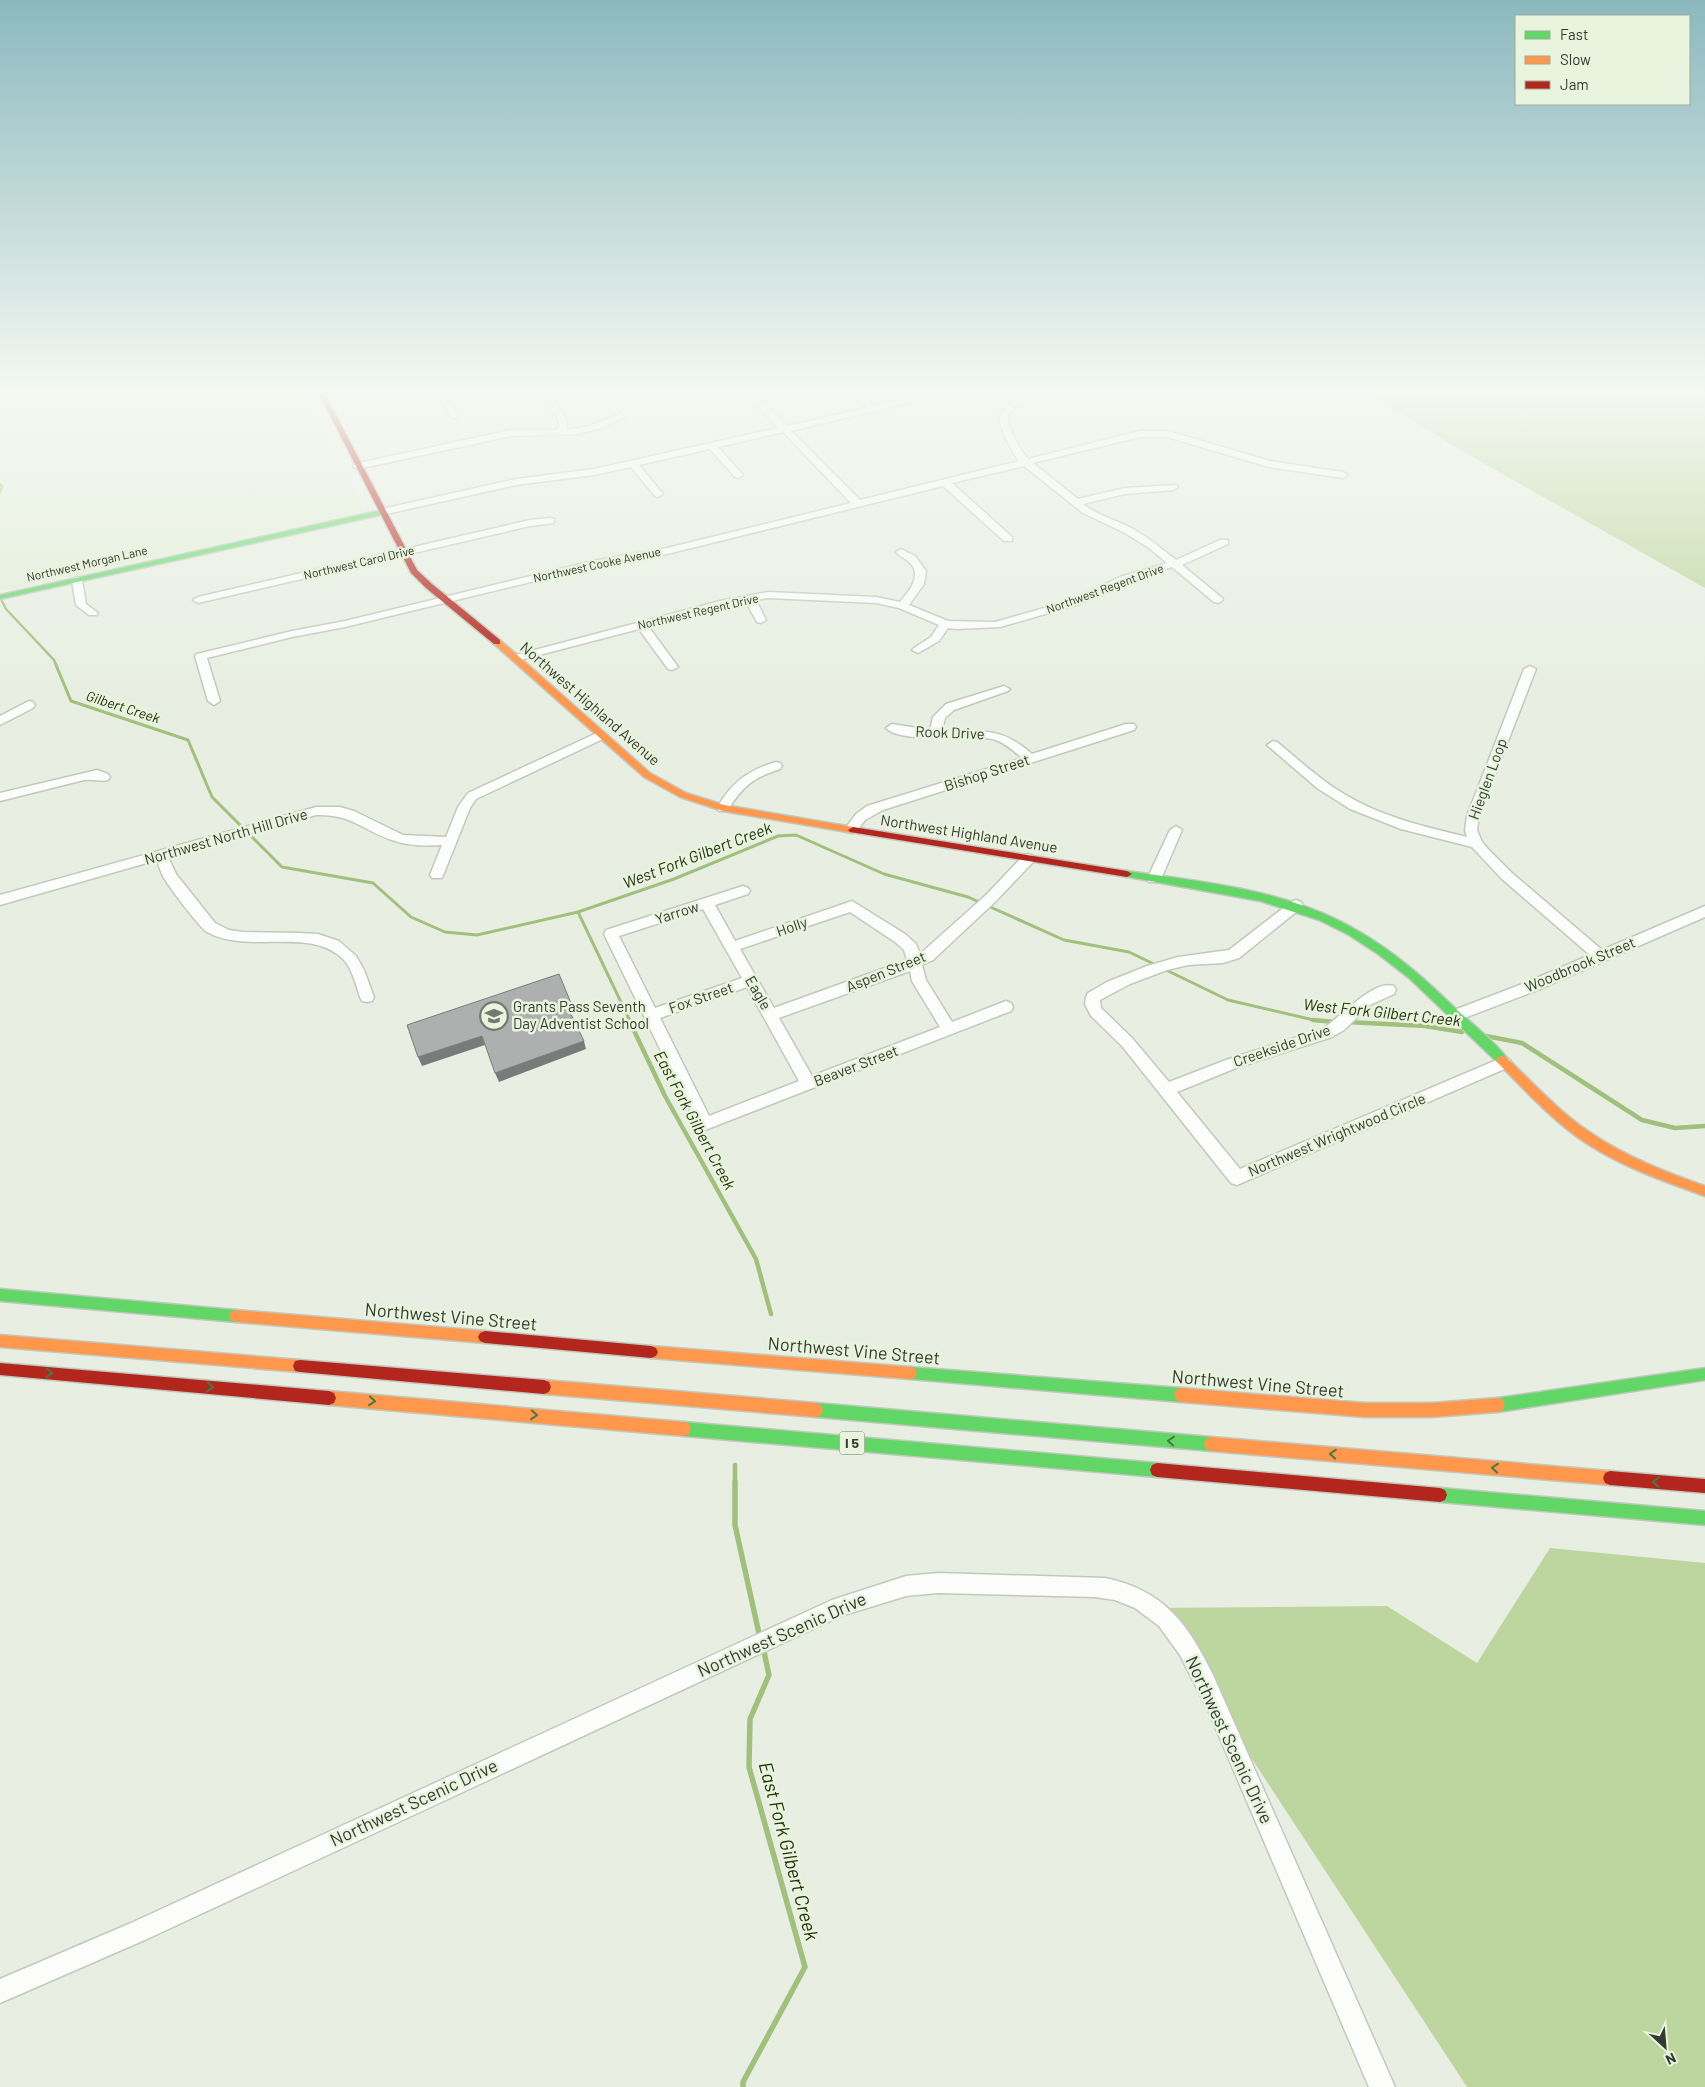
<svg xmlns="http://www.w3.org/2000/svg" width="1705" height="2087" viewBox="0 0 1705 2087" font-family="Barlow,sans-serif">
  <style>
    .built { fill: #e2eed8 }
    .forest { fill: #bdd69f }
    .lines { fill: none; stroke-linecap: round; stroke-linejoin: round }
    .stream-far3 { stroke: #a1c07e; stroke-width: 2.5 }
    .stream-far2 { stroke: #a1c07e; stroke-width: 3 }
    .stream-far1 { stroke: #a1c07e; stroke-width: 4.5 }
    .stream { stroke: #a1c07e; stroke-width: 5.5 }
    .street-casing { stroke: #c3c8be; stroke-width: 3 }
    .fast-casing { stroke: #c3c8be; stroke-width: 3 }
    .slow-casing { stroke: #c3c8be; stroke-width: 3 }
    .jam-casing { stroke: #c3c8be; stroke-width: 3 }
    .street { fill: #fcfdfb; fill-rule: evenodd }
    .fast { fill: #63d668; fill-rule: evenodd }
    .slow { fill: #ff974d; fill-rule: evenodd }
    .jam { fill: #b3261e; fill-rule: evenodd }
    .shaded-wall { fill: #797b7a }
    .building { fill: #adb0af; stroke: #797b7a }
    .oneway { stroke: #477847 }
    .labels { text-anchor: middle; stroke-width: 5; stroke-linejoin: round; paint-order: stroke }
    .far-street-label { font-size: 12px; fill: #353a31; stroke: #e8f4dd }
    .far-water-label { font-size: 14px; font-style: italic; fill: #22320d; stroke: #e8f4dd }
    .shield { fill: #e8f4dd; stroke: #6b7265; stroke-width: 1 }
    .shield-label { font-size: 14px; font-weight: bold; fill: #353a31 }
    .street-label { font-size: 15px; fill: #353a31; stroke: #e8f4dd }
    .poi-label { font-size: 15px; fill: #353a31; stroke: #e8f4dd; text-anchor: start }
    .water-label { font-size: 16px; font-style: italic; fill: #22320d; stroke: #e8f4dd }
    .near-street-label { font-size: 18px; fill: #353a31; stroke: #e8f4dd }
    .near-water-label { font-size: 19px; font-style: italic; fill: #22320d; stroke: #e8f4dd }
  </style>
  <rect width="100%" height="100%" fill="#e8efe2"/>
  <path class="built" d="M0 394H309L364 511 0 591Z"/>
  <g class="forest">
    <path d="M1367 394H1705V588L1481 462Z"/>
    <path d="M1550 1548 1705 1563V2087H1467L1153 1608 1387 1606 1477 1663Z"/>
  </g>
  <g class="lines">
    <g class="stream-far3">
      <path d="M0 484 2 487 0 492"/>
      <path d="M2 601 6 609 54 660 57 667"/>
    </g>
    <g class="stream-far2">
      <path d="M56 665 71 701 188 740 212 797 241 826"/>
      <path d="M250 835 282 867 373 883 411 917 445 932 477 935 578 912 674 879 778 836 796 835 884 874 968 897 1064 940 1129 952 1156 965"/>
      <path d="M578 912 630 1021"/>
      <path d="M1162 968 1228 1000 1318 1021"/>
    </g>
    <g class="stream-far1">
      <path d="M629 1020 665 1096 756 1259 771 1314"/>
      <path d="M1313 1020 1335 1022"/>
      <path d="M1347 1022 1425 1026 1462 1032"/>
      <path d="M1486 1036 1522 1043 1642 1120 1675 1128 1705 1126"/>
      <path d="M735 1465V1484"/>
    </g>
    <g class="stream">
      <path d="M735 1482V1525L760 1638"/>
      <path d="M743 2087V2082L805 1967 749 1767 750 1719 769 1675 763 1647"/>
    </g>
    <defs>
      <g id="street">
        <path d="M438 394H447L459 416 458 418H452Z"/>
        <path d="M541 394H550L567 420V430L589 426 620 414 624 417 602 428 577 434 511 436 358 469 353 466 358 463 511 430H558L559 420Z"/>
        <path d="M707 394H720L713 398H707Z"/>
        <path d="M746 394H755L787 426 867 408 852 394H862L875 406 928 394H946L791 431 860 500 1019 461C1010 449 1002 433 999 418 1008 404 1016 394 1033 394L1014 408 1007 418C1011 433 1018 447 1028 459L1140 431H1168L1270 461 1343 472 1348 475 1343 478 1269 467 1167 437H1140L1033 463 1078 499 1125 488 1176 485 1178 487 1173 490 1125 494 1083 504C1098 516 1117 520 1133 529 1149 538 1162 549 1176 560L1220 540H1228V544L1182 565 1222 598 1223 600 1218 603 1214 602 1172 567 1128 581 1080 604 1000 627 956 629 948 628 939 641 918 653 912 650 914 648 931 637 939 625 899 608 876 603 768 598 756 600 766 620 761 623 757 622 746 602 648 626 678 667 672 670 668 669 639 629 516 661 510 658 512 656 720 601 768 592 876 597 900 602C908 592 922 577 911 564 907 559 900 557 896 552L901 549 915 556 926 571 924 584 909 605 948 621 995 622 1072 600 1120 577 1167 563 1149 548 1125 533 1083 513 1024 466 952 483 1012 537V541H1004L943 486 667 554 593 567 345 627 292 637 207 658 220 701 214 705 208 701 195 656 197 654 292 631 345 621 593 561 667 548 851 503 783 432 718 447 743 475 738 478 735 477 710 449 639 465 663 494 658 497 655 496 631 467 594 475 516 485 382 515 377 512 382 509 516 479 594 469 778 428Z"/>
        <path d="M550 518 554 519V523L530 526 198 603 193 600 198 597 530 520Z"/>
        <path d="M77 577 82 580 86 604 98 613 97 615H89L76 605 72 580Z"/>
        <path d="M1530 666 1536 669 1479 816 1477 830 1482 842 1487 848 1512 873 1602 950 1705 906V917L1535 991 1454 1022 1449 1020 1447 1016 1449 1012 1525 983 1590 955 1502 879 1472 847 1401 829 1350 809 1317 788 1267 745 1273 741 1277 742C1299 760 1320 780 1344 794 1382 817 1425 827 1467 837L1465 830 1467 816 1524 669Z"/>
        <path d="M1004 686 1010 689 1008 691 954 710 945 718 942 731C982 733 999 725 1032 754L1126 724H1134L1136 727 1134 730 883 810 865 820 856 832H846L845 829 856 814 867 806 1022 758C1014 751 1006 744 996 740 975 733 901 745 886 728L892 724 930 730 933 717 946 704Z"/>
        <path d="M29 701 33 702 35 705 33 708 0 725V716Z"/>
        <path d="M601 731 607 735 605 738 476 799 470 808 442 878H432L430 875 442 845C425 846 408 846 392 840 362 830 352 814 316 815L168 857 176 874 215 923 229 930 243 932 300 933 318 934 339 941 356 956 364 970 374 997 372 1001 367 1002 362 1001 360 997C356 985 352 968 343 959 310 926 248 955 207 932 199 927 170 888 164 878 161 873 159 866 157 860L0 905V895L316 807H340L354 811 403 835 446 837 458 807 468 793Z"/>
        <path d="M776 762 780 763 782 766 780 769C752 778 743 786 727 811H719L717 808C731 783 748 770 776 762Z"/>
        <path d="M97 770 108 774 110 777 108 780C102 782 93 779 84 780L0 801V793Z"/>
        <path d="M1176 826 1182 830 1161 879 1159 882H1149L1147 879 1170 830Z"/>
        <path d="M1028 854 1033 856 1035 859 1033 862 996 901 933 960 922 965 926 980 952 1022 1006 1001 1011 1003 1013 1007 1011 1011 705 1130 699 1129 604 934 606 930 743 886 748 888 750 891 748 894 715 905 735 941 852 901 905 934 916 944 920 954 986 895 1023 856ZM703 909 742 978 655 1008 619 936ZM850 912 895 942 904 950 907 960 774 1008 740 949ZM910 971 912 981 940 1027 812 1076 779 1018ZM747 987 799 1081 709 1116 660 1018Z"/>
        <path d="M1296 900 1301 902 1303 905 1301 908 1239 958 1223 963 1188 965 1167 970 1130 984 1100 1000 1101 1008 1132 1038 1169 1082 1226 1060 1322 1029C1340 1018 1373 979 1394 986L1396 990 1394 994 1370 1005 1344 1030 1332 1037 1236 1068 1177 1092 1240 1169 1499 1059 1504 1057 1509 1059 1512 1063 1509 1067 1237 1185 1231 1183 1122 1046 1091 1016 1085 1004 1086 997 1088 993 1107 982 1147 966 1178 957 1229 950 1291 902Z"/>
        <path d="M938 1573 1105 1578C1164 1590 1188 1624 1213 1675L1395 2087H1369L1207 1708 1180 1655 1159 1626 1135 1608 1115 1600 1095 1597 938 1593 906 1596 841 1616 147 1939 0 2003V1979L131 1923 832 1600 906 1576Z"/>
      </g>
      <g id="fast">
        <path d="M382 510 386 512 385 514 0 599V595Z"/>
        <path d="M1127 871C1204 882 1290 890 1358 931 1395 952 1426 980 1456 1009 1469 1021 1501 1047 1508 1060L1506 1063H1498L1409 978 1378 954 1349 935 1319 920 1260 901 1123 876 1122 874 1123 872Z"/>
        <path d="M0 1289 236 1310 241 1312 243 1316 241 1320 236 1322 0 1301Z"/>
        <path d="M910 1367 1181 1388 1186 1390 1188 1395 1186 1400 1181 1402 910 1379 905 1378 903 1373 905 1368Z"/>
        <path d="M1705 1368V1380L1498 1412 1493 1410 1491 1405 1493 1400 1498 1398Z"/>
        <path d="M816 1403 1211 1437 1216 1439 1218 1444 1216 1449 1211 1451 816 1417 811 1415 809 1410 811 1405Z"/>
        <path d="M684 1422 1157 1463 1162 1465 1164 1470 1162 1475 1157 1477 684 1436 679 1434 677 1429 679 1424Z"/>
        <path d="M1440 1488 1705 1511V1525L1440 1502 1435 1500 1433 1495 1435 1490Z"/>
      </g>
      <g id="slow">
        <path d="M494 640H500L650 773 686 793 724 805 853 827 858 830 853 833 723 811 680 797 644 777 494 644Z"/>
        <path d="M1502 1056 1506 1057C1533 1083 1559 1112 1591 1133 1626 1157 1666 1172 1705 1186V1196C1663 1181 1620 1166 1583 1141 1551 1119 1525 1090 1498 1063L1496 1060 1498 1057Z"/>
        <path d="M236 1310 485 1331 490 1333 492 1337 490 1341 485 1343 236 1322 231 1320 229 1316 231 1312Z"/>
        <path d="M0 1335 300 1360 305 1361 307 1366 305 1371 300 1372 0 1347Z"/>
        <path d="M651 1346 910 1367 915 1368 917 1373 915 1378 910 1379 651 1358 646 1356 644 1352 646 1348Z"/>
        <path d="M544 1380 816 1403 821 1405 823 1410 821 1415 816 1417 544 1394 539 1392 537 1387 539 1382Z"/>
        <path d="M1181 1388 1365 1403H1432L1498 1398 1503 1400 1505 1405 1503 1410 1498 1412 1432 1417H1365L1181 1402 1176 1400 1174 1395 1176 1390Z"/>
        <path d="M329 1391 684 1422 689 1424 691 1429 689 1434 684 1436 329 1405 324 1403 322 1398 324 1393Z"/>
        <path d="M1211 1437 1610 1471 1615 1473 1617 1478 1615 1483 1610 1485 1211 1451 1206 1449 1204 1444 1206 1439Z"/>
      </g>
      <g id="jam">
        <path d="M319 394H325L417 570 432 584 500 640V644H494L426 588 411 573Z"/>
        <path d="M853 827 1127 871 1132 874 1127 877 850 832 848 830Z"/>
        <path d="M485 1331 651 1346 656 1348 658 1352 656 1356 651 1358 485 1343 480 1341 478 1337 480 1333Z"/>
        <path d="M300 1360 544 1380 549 1382 551 1387 549 1392 544 1394 300 1372 295 1371 293 1366 295 1361Z"/>
        <path d="M0 1363 329 1391 334 1393 336 1398 334 1403 329 1405 0 1375Z"/>
        <path d="M1157 1463 1440 1488 1445 1490 1447 1495 1445 1500 1440 1502 1157 1477 1152 1475 1150 1470 1152 1465Z"/>
        <path d="M1610 1471 1705 1479V1493L1610 1485 1605 1483 1603 1478 1605 1473Z"/>
      </g>
    </defs>
    <use href="#street" class="street-casing"/>
    <use href="#fast" class="fast-casing"/>
    <use href="#slow" class="slow-casing"/>
    <use href="#jam" class="jam-casing"/>
    <use href="#street" class="street"/>
    <use href="#fast" class="fast"/>
    <use href="#slow" class="slow"/>
    <use href="#jam" class="jam"/>
  </g>
  <g class="shaded-wall">
    <path d="M571 1003 573 1011 569 1013 566 1004Z"/>
    <path d="M482 1036 485 1045 422 1066 418 1057Z"/>
    <path d="M584 1041 586 1049 499 1082 495 1073Z"/>
  </g>
  <path class="building" d="M559 974 571 1003 566 1004 584 1041 495 1073 482 1036 418 1057 407 1025Z"/>
  <defs><path id="oneway-chevron" d="M-2-3.5L2.5 0L-2 3.5" fill="none" stroke-width="1.6" stroke-linecap="round" stroke-linejoin="round" transform="scale(1.25)"/></defs>
  <g class="oneway">
    <use href="#oneway-chevron" transform="translate(49 1373) rotate(5)"/>
    <use href="#oneway-chevron" transform="translate(210 1387) rotate(5)"/>
    <use href="#oneway-chevron" transform="translate(372 1401) rotate(5)"/>
    <use href="#oneway-chevron" transform="translate(534 1415) rotate(5)"/>
    <use href="#oneway-chevron" transform="translate(1171 1441) rotate(-175)"/>
    <use href="#oneway-chevron" transform="translate(1333 1454) rotate(-175)"/>
    <use href="#oneway-chevron" transform="translate(1495 1468) rotate(-175)"/>
    <use href="#oneway-chevron" transform="translate(1656 1482) rotate(-175)"/>
  </g>
  <linearGradient id="sky" x2="0" y2="1"><stop stop-color="#8bb9be"/><stop offset="0.57" stop-color="#f5f8f2"/><stop offset="1" stop-color="#f5f8f2" stop-opacity="0"/></linearGradient>
  <rect width="1705" height="687" fill="url(#sky)"/>
  <defs>
    <symbol id="school-ring" viewBox="-11 -11 22 22"><circle r="9.5" fill="#e8f4dd" stroke="#74796f" stroke-width="1.5"/><path d="M0-5L7-2L0 1L-7-2ZM-4 1L0 2.5L4 1V4Q0 6-4 4Z" fill="#74796f"/></symbol>
  </defs>
  <g fill-rule="evenodd">
    <use href="#school-ring" x="478" y="1000" width="32" height="32"/>
  </g>
  <g class="labels">
    <g class="far-street-label">
      <text transform="translate(359 563) rotate(-13)" y="4">Northwest Carol Drive</text>
      <text transform="translate(87 564) rotate(-13)" y="4">Northwest Morgan Lane</text>
      <text transform="translate(597 565) rotate(-12)" y="4">Northwest Cooke Avenue</text>
      <text transform="translate(1105 589) rotate(-20)" y="4">Northwest Regent Drive</text>
      <text transform="translate(698 612) rotate(-13)" y="4">Northwest Regent Drive</text>
    </g>
    <g class="far-water-label">
      <text transform="translate(123 707) rotate(18)" y="5">Gilbert Creek</text>
    </g>
    <rect class="shield" x="839.5" y="1431.5" width="25" height="23" rx="4"/>
    <g class="shield-label">
      <text x="852" y="1448">I 5</text>
    </g>
    <g class="street-label">
      <text transform="translate(590 704) rotate(41)" y="5">Northwest Highland Avenue</text>
      <text transform="translate(950 733) rotate(2)" y="5">Rook Drive</text>
      <text transform="translate(987 773) rotate(-18)" y="5">Bishop Street</text>
      <text transform="translate(1488 779) rotate(-70)" y="5">Hieglen Loop</text>
      <text transform="translate(969 834) rotate(9)" y="5">Northwest Highland Avenue</text>
      <text transform="translate(226 837) rotate(-16)" y="5">Northwest North Hill Drive</text>
      <text transform="translate(677 913) rotate(-18)" y="5">Yarrow</text>
      <text transform="translate(792 927) rotate(-19)" y="5">Holly</text>
      <text transform="translate(1580 965) rotate(-23)" y="5">Woodbrook Street</text>
      <text transform="translate(886 972) rotate(-22)" y="5">Aspen Street</text>
      <text transform="translate(758 993) rotate(60)" y="5">Eagle</text>
      <text transform="translate(701 998) rotate(-19)" y="5">Fox Street</text>
      <text transform="translate(1282 1046) rotate(-19)" y="5">Creekside Drive</text>
      <text transform="translate(856 1066) rotate(-21)" y="5">Beaver Street</text>
      <text transform="translate(1337 1135) rotate(-23)" y="5">Northwest Wrightwood Circle</text>
    </g>
    <g class="poi-label">
      <text x="513" y="1012">Grants Pass Seventh<tspan x="513" dy="17">Day Adventist School</tspan></text>
    </g>
    <g class="water-label">
      <text transform="translate(697 855) rotate(-21)" y="6">West Fork Gilbert Creek</text>
      <text transform="translate(1382 1012) rotate(6)" y="6">West Fork Gilbert Creek</text>
      <text transform="translate(695 1120) rotate(62)" y="6">East Fork Gilbert Creek</text>
    </g>
    <g class="near-street-label">
      <text transform="translate(451 1317) rotate(5)" y="6">Northwest Vine Street</text>
      <text transform="translate(854 1351) rotate(5)" y="6">Northwest Vine Street</text>
      <text transform="translate(1258 1384) rotate(5)" y="6">Northwest Vine Street</text>
      <text transform="translate(782 1635) rotate(-24)" y="6">Northwest Scenic Drive</text>
      <text transform="translate(1229 1740) rotate(65)" y="6">Northwest Scenic Drive</text>
      <text transform="translate(414 1803) rotate(-25)" y="6">Northwest Scenic Drive</text>
    </g>
    <g class="near-water-label">
      <text transform="translate(789 1851) rotate(75)" y="7">East Fork Gilbert Creek</text>
    </g>
  </g>
  <rect x="1515" y="15" width="175" height="90" fill="#e8f4dd" stroke="#a0aa98"/>
  <rect x="1525" y="31" width="25" height="8" fill="#63d668" stroke="#a0aa98"/>
  <text x="1560" y="40" font-size="15" fill="#353a31">Fast</text>
  <rect x="1525" y="56" width="25" height="8" fill="#ff974d" stroke="#a0aa98"/>
  <text x="1560" y="65" font-size="15" fill="#353a31">Slow</text>
  <rect x="1525" y="81" width="25" height="8" fill="#b3261e" stroke="#a0aa98"/>
  <text x="1560" y="90" font-size="15" fill="#353a31">Jam</text>
  <g transform="translate(1665 2047) rotate(154)" stroke="#e8f4dd" stroke-width="4" paint-order="stroke">
  <path d="M0-4L9 19L0 12L-9 19Z" fill="#353a31"/>
  <text y="-8" font-size="14" font-weight="bold" text-anchor="middle" fill="#353a31">N</text>
  </g>
</svg>
